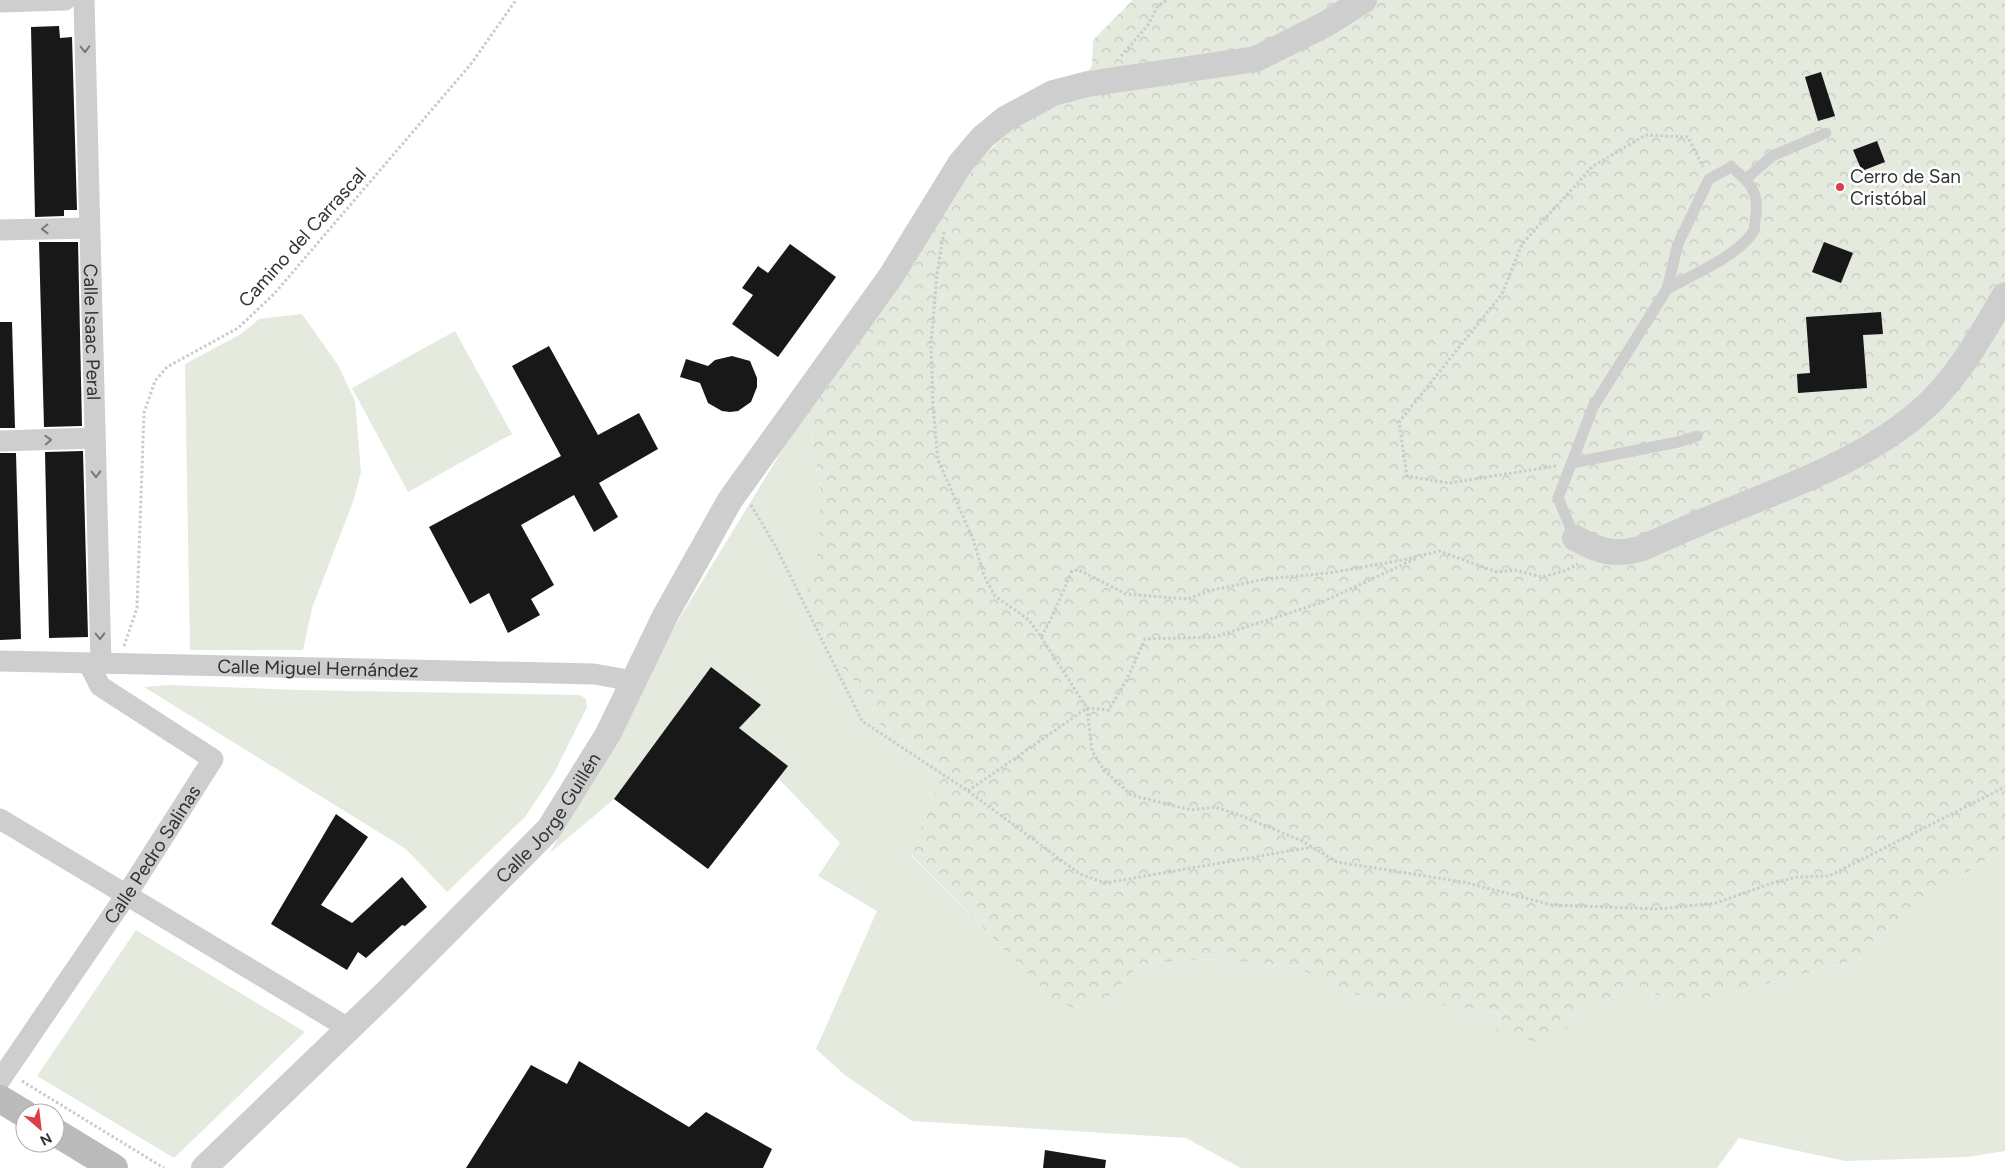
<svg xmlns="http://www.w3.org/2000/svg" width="2005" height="1168" viewBox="0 0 2005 1168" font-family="Figtree,sans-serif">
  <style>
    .green { fill: #e4eadd }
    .forest { fill: url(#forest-crowns) }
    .building { fill: #181818 }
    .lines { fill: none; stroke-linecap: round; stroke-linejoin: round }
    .path { stroke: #cbcbcb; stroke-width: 3; stroke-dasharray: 2.5 2.5; stroke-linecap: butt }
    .service { stroke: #cecece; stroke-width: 11 }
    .minor { stroke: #cecece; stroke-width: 21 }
    .tertiary { stroke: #cecece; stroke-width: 26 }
    .secondary { stroke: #bbb; stroke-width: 28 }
    .oneway { stroke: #787878 }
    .poi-dot { fill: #de3d47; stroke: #fff; stroke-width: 2 }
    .labels { text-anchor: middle; stroke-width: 5; stroke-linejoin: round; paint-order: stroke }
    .poi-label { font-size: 19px; fill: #313131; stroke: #fff; text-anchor: start }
    .street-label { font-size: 19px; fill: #313131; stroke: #fff }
  </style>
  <defs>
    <pattern id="forest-crowns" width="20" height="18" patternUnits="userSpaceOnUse" patternTransform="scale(1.25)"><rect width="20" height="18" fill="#e4eadd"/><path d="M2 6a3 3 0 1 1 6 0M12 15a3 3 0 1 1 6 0" fill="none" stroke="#c4c9be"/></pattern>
  </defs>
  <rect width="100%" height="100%" fill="#fff"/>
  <g class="green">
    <path d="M302 314 338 365 355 401 361 472 353 502 312 608 303 650H190L185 364 241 334 259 319Z"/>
    <path d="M455 331 512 434 408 492 352 388Z"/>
    <path d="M808 408 821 494 817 633 870 703 878 723 944 770 911 855 1054 999 1106 1000 1140 964 1213 959 1292 966 1357 995 1492 1011 1498 1036 1567 1028 1593 1004 1641 987 1672 1002 1720 996 1860 959 1906 911 2005 848V1151L1967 1157 1845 1161 1739 1138 1717 1168H1241L1186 1138 912 1121 846 1076 816 1049 877 911 818 876 840 843 778 778 788 766 739 728 760 705 711 667 614 799 550 853 654 660Z"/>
    <path d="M168 685 299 690 580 695 586 699 587 707 553 775 525 817 447 892 406 849 144 687Z"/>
    <path d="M136 930 305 1032 174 1158 37 1076Z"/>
  </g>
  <path class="forest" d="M1133 0H2005V848L1906 911 1860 959 1720 996 1672 1002 1641 987 1593 1004 1567 1028 1540 1042 1498 1036 1492 1011 1357 995 1292 966 1213 959 1140 964 1106 1000 1073 1008 1053 999 911 854 944 770 878 723 870 703 817 633 806 593 818 552 821 494 808 408 968 172 1014 126 1065 100 1092 66 1093 40Z"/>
  <g class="building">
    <path d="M59 26 60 38 72 37 77 210H64V216L35 217 31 27Z"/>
    <path d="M1821 72 1835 116 1818 121 1805 77Z"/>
    <path d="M1877 141 1885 162 1862 171 1853 150Z"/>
    <path d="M39 242H78L82 426 44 427Z"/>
    <path d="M1824 242 1853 253 1841 283 1812 272Z"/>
    <path d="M790 244 836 277 778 357 732 324 753 295 742 288 758 266 768 273Z"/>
    <path d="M1881 312 1883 334 1863 335 1867 388 1798 393 1797 374 1810 373 1806 317Z"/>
    <path d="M0 322H12L15 428H0Z"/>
    <path d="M549 346 598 435 639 413 658 449 599 483 618 517 594 532 574 495 521 525 554 585 531 599 540 615 508 633 489 593 470 604 429 527 561 456 512 366Z"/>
    <path d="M732 356 750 361 757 378V387L751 402 738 411 730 412 722 411 708 403 700 383 680 377 686 359 708 366 715 360Z"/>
    <path d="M83 451 88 637 49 638 45 452Z"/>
    <path d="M0 453H16L21 639 0 640Z"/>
    <path d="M711 667 761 705 739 728 788 766 708 869 614 799Z"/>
    <path d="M336 814 368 837 321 905 352 923 402 877 427 907 405 926 402 925 366 958 358 952 347 970 271 924Z"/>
    <path d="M579 1061 689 1127 706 1112 772 1149 763 1168H466L531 1065 567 1084Z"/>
    <path d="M1045 1150 1106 1160 1105 1168H1043Z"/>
  </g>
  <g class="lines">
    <g class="path">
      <path d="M1121 56 1148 25 1157 7 1167 0"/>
      <path d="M944 232 937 274 931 344 933 406 938 460 973 539 985 578 995 596 1029 620 1041 637 1051 619 1072 571 1079 570 1126 594 1188 599 1208 591 1265 579 1329 573 1403 560 1439 551 1497 572 1515 570 1542 577 1564 571 1578 564"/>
      <path d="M1556 466 1449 483 1407 476 1399 422 1502 294 1522 244 1593 166 1646 135 1688 137 1703 167"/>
      <path d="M751 505 776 547 862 721 968 791 1080 874 1105 883 1312 847"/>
      <path d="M1041 637 1087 708 1092 751 1104 770 1131 795 1191 810 1215 807 1237 814 1302 841 1337 862 1463 882 1552 905 1658 909 1716 903 1775 882 1798 877 1829 876 2005 787"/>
      <path d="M124 646 137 608 144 413 155 381 167 367 238 328 274 294 471 64 516 0"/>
      <path d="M968 791 1087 708 1109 710 1128 677 1145 639 1215 637 1320 603 1417 558"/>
      <path d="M22 1081 164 1168"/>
    </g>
    <g class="service">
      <path d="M1731 167C1748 180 1759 191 1756 214 1755 219 1755 228 1753 232 1738 256 1692 275 1667 289L1678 244 1709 179Z"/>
      <path d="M1746 179 1772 156 1826 133"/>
      <path d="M1572 463 1678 442 1697 436"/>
      <path d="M1575 538 1558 498 1593 407 1667 289"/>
    </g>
    <g class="minor">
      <path id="s1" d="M84 0 101 664"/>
      <path d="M0 2 65 0"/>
      <path d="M0 230 89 228"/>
      <path d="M0 441 95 438"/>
      <path id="s2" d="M0 661 594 674 622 679 632 684"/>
      <path d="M0 819 348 1028"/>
      <path id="s3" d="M0 1080 127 894 213 759 100 686 89 664"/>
    </g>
    <g class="tertiary">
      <path d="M1575 538C1599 551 1613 556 1640 549 1667 537 1694 525 1721 514 1793 485 1886 452 1939 393 1965 364 1985 329 2005 295"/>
      <path id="s4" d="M204 1168 391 988 549 829 608 734 665 616 730 500 891 276 960 164 983 137 1005 119 1031 105 1053 93 1088 84 1256 59 1326 24 1364 0"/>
    </g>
    <g class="secondary">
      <path d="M0 1099 25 1114"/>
      <path d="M55 1132 114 1168"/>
    </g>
  </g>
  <defs><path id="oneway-chevron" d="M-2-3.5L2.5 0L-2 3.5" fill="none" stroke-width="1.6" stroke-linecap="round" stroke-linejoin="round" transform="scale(1.25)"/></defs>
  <g class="oneway">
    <use href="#oneway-chevron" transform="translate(85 49) rotate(89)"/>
    <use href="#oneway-chevron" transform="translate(45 229) rotate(179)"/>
    <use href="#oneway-chevron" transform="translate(48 440) rotate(-2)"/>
    <use href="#oneway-chevron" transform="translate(96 474) rotate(89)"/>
    <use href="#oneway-chevron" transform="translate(100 636) rotate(89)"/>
  </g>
  <circle class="poi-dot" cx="1840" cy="187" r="5"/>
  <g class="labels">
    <g class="poi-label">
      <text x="1850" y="183">Cerro de San<tspan x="1850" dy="22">Cristóbal</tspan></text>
    </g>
    <g class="street-label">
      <text transform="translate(302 237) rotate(-48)" y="7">Camino del Carrascal</text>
      <text dy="7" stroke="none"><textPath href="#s1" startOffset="332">Calle Isaac Peral</textPath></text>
      <text dy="7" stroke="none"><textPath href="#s2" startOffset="318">Calle Miguel Hernández</textPath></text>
      <text dy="7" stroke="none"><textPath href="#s4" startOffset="492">Calle Jorge Guillén</textPath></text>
      <text dy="7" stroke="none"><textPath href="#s3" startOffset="272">Calle Pedro Salinas</textPath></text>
    </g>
  </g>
  <g transform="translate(40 1128) rotate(152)"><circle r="24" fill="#ffffff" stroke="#adadad"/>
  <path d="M0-4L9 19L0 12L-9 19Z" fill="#de3d47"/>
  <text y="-8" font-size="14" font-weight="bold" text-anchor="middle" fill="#313131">N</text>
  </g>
</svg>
